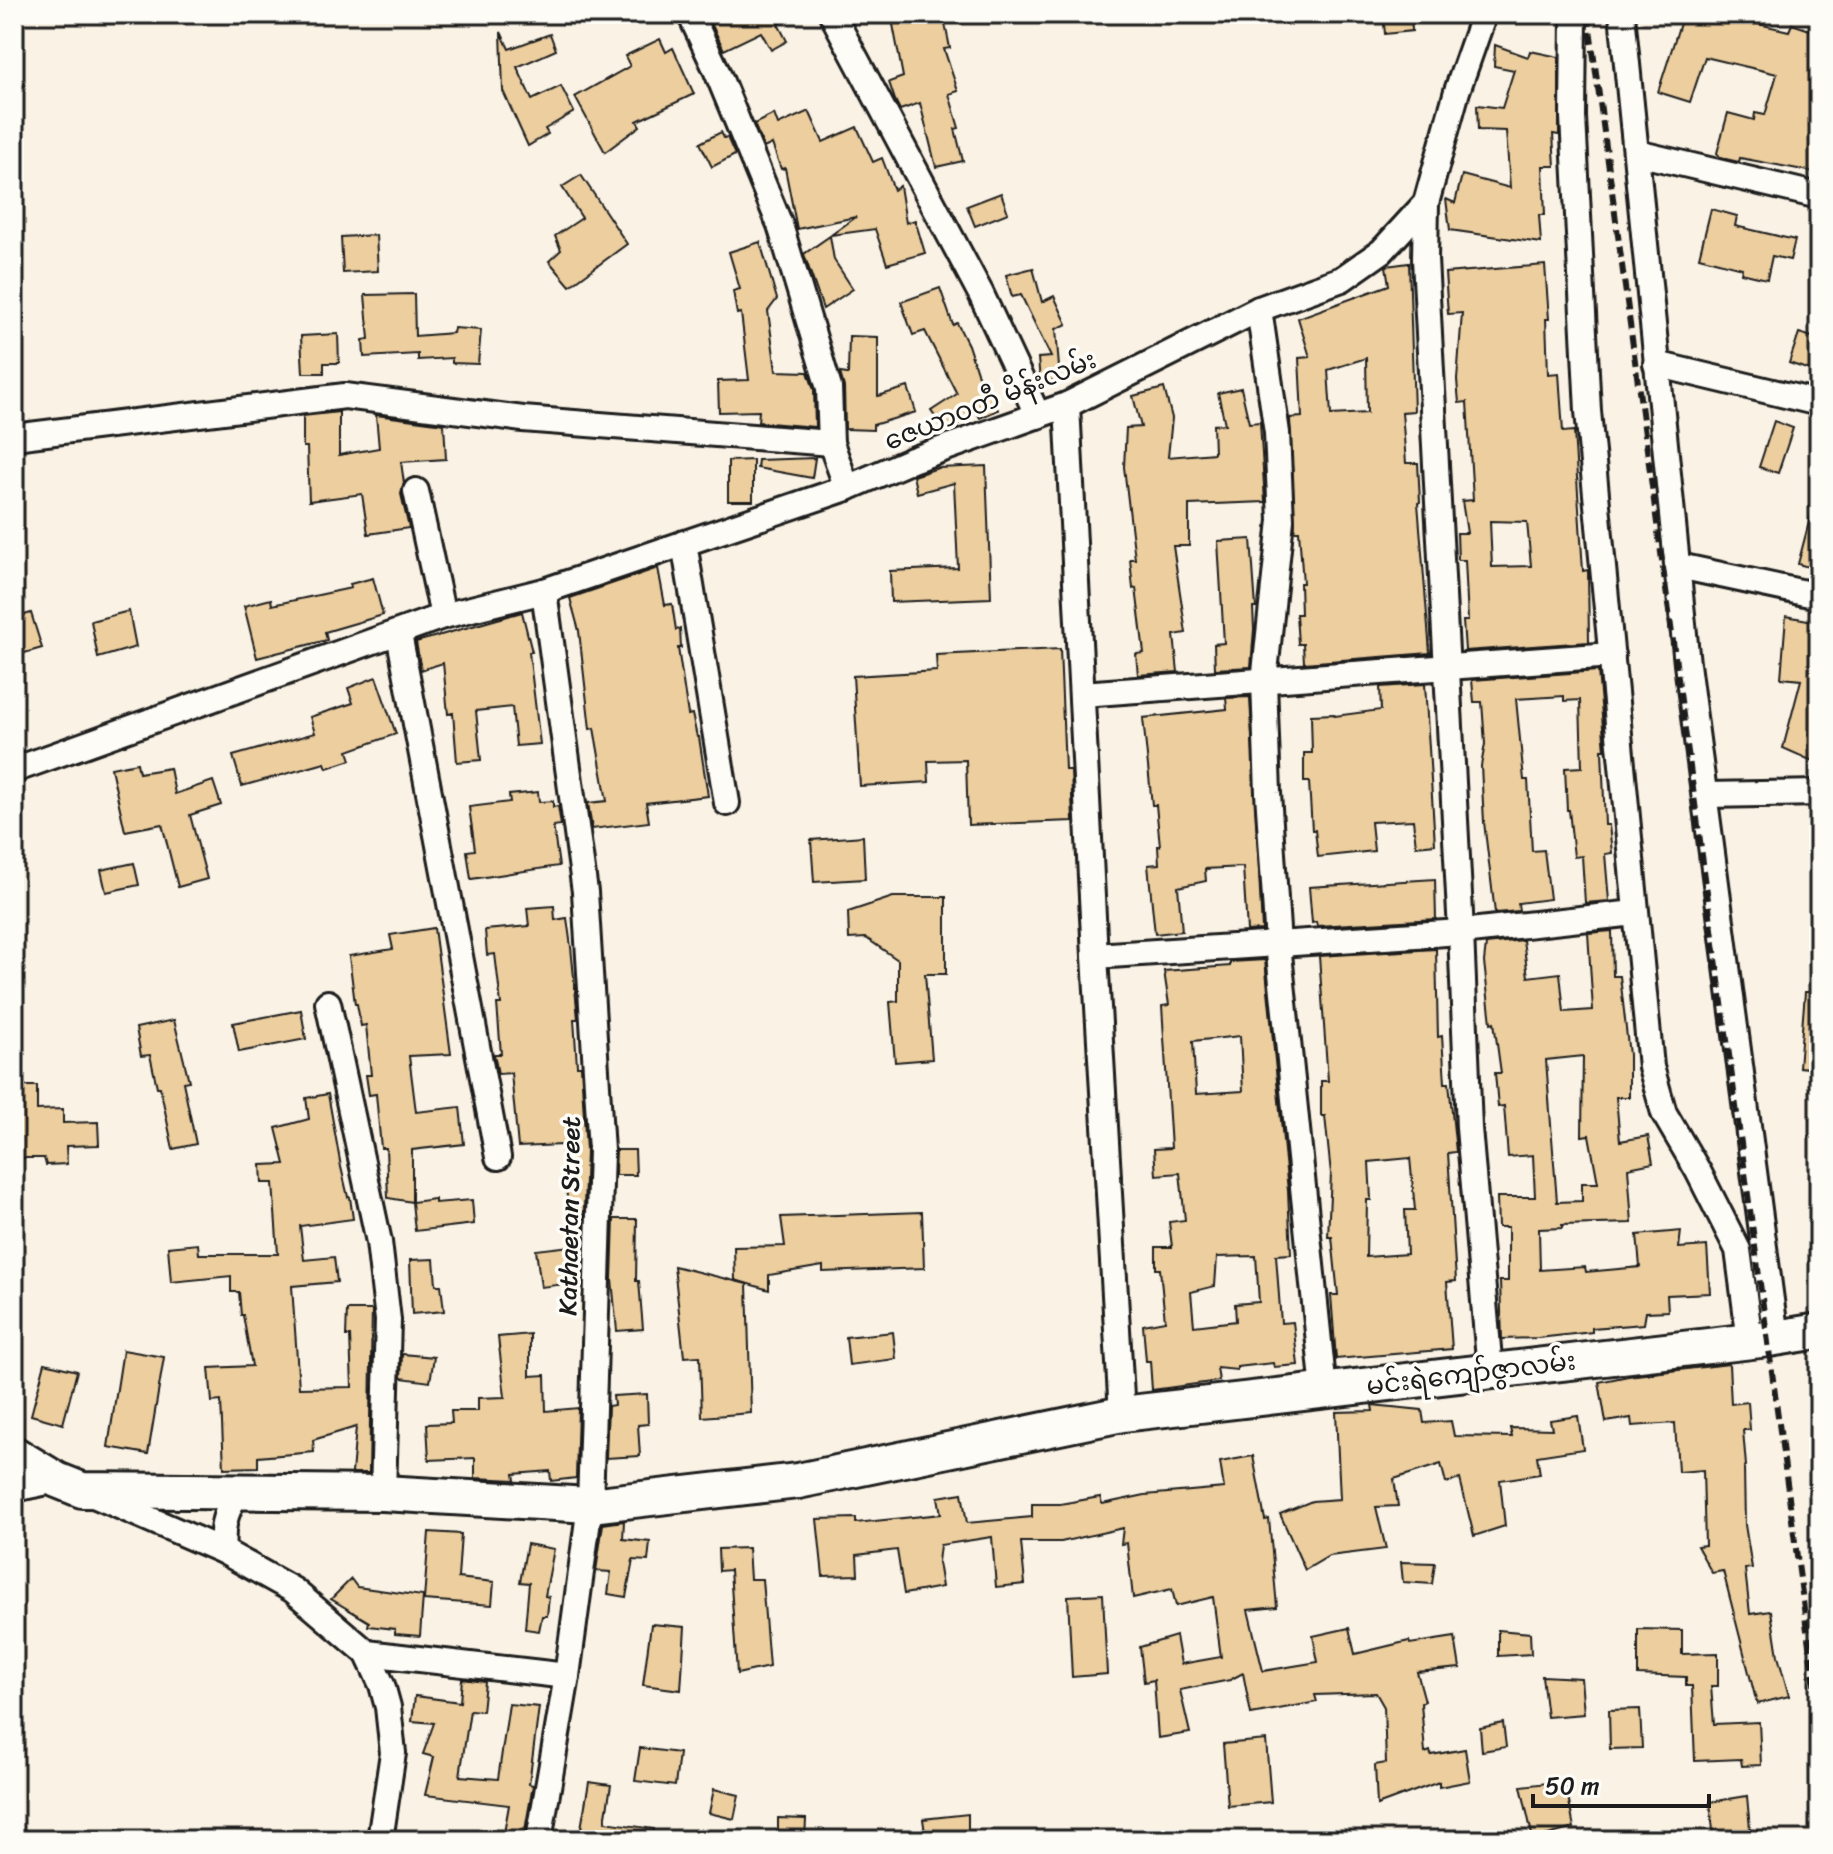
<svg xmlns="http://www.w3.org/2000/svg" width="1833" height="1854" viewBox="0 0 1833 1854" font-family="Sriracha,'Noto Sans Myanmar',sans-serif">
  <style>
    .building { fill: #ecce9f; stroke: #1c1c1c; stroke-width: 2; fill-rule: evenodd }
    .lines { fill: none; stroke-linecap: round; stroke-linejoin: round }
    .street-casing { stroke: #1c1c1c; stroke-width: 30 }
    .secondary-casing { stroke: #1c1c1c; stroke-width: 40 }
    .street { stroke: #fdfcf7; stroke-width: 24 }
    .secondary { stroke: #fdfcf7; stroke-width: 34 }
    .rail { stroke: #1c1c1c; stroke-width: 6; stroke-dasharray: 12 6; stroke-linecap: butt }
    .labels { text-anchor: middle; stroke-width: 7; stroke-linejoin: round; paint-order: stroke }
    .street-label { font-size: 26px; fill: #1c1c1c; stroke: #fdfcf7 }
  </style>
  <rect width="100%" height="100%" fill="#faf3e5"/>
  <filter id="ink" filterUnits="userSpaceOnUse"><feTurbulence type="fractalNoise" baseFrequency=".0125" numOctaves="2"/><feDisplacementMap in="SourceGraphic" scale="16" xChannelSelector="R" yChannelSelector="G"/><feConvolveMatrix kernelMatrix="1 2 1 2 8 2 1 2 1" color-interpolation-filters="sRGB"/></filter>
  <g filter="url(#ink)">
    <g class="building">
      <path d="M729 14H798L778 24 787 41 771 50 761 32 724 50 711 23Z"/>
      <path d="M891 14H943L950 48 944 49 958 91 949 94 959 128 955 129 963 161 936 167 920 103 900 110 895 100 889 82 903 77Z"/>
      <path d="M1383 14H1411L1412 31 1385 34Z"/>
      <path d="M1683 14H1714L1789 31 1792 24 1819 33V173L1740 158 1739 162 1721 158 1717 153 1728 113 1754 120 1755 113 1765 115 1777 74 1705 57 1690 102 1658 92Z"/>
      <path d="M501 32 509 49 550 34 556 50 517 67 532 100 561 86 574 112 545 129 548 134 528 146 503 91Z"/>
      <path d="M660 39 666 52 673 48 694 94 637 121 640 126 605 152 575 97 630 66 625 56Z"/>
      <path d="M1495 45 1528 57 1530 51 1559 57V135L1553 134 1555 166H1543L1545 215H1539L1541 243 1450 230 1446 199 1455 203 1462 175 1510 188 1506 131 1478 130 1477 105 1502 108 1514 70 1494 66Z"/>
      <path d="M809 111 823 142 857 127 873 162 882 158 894 190 900 186 906 223 915 220 925 253 887 264 875 229 831 235 856 217 797 229 785 168 781 169 772 144 764 148 754 124 774 114 778 125Z"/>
      <path d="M721 132 724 138 727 137 735 155 712 167 700 143Z"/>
      <path d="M581 175 627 244 570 286 549 261 561 250 555 236 582 218 562 187Z"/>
      <path d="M1001 193 1008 213 975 226 967 206Z"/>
      <path d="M1711 209 1737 216 1735 226 1795 240 1790 260 1772 256 1767 279 1741 273 1742 268 1699 257Z"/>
      <path d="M376 235 378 271 343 273 341 237Z"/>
      <path d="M830 236 834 260 853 289 823 309 804 254Z"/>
      <path d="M760 242 777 299 768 311 776 371 808 372 814 390 815 427 758 422 759 411 719 412 718 381 749 380 741 313 737 314 733 291 740 289 729 252Z"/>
      <path d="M1409 263 1414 411 1402 412 1406 463H1418L1420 502 1418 503 1430 653 1304 663 1303 644H1298L1296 614H1301L1300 583H1303L1299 531H1295L1290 418 1302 417 1299 358 1310 357 1298 318 1389 285 1386 266ZM1366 358 1367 413 1331 415 1328 370Z"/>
      <path d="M1545 265 1549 319H1546L1548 374 1559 373 1563 432 1574 431 1583 571 1588 570 1589 642 1465 651 1463 621H1468L1465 560H1458L1457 533H1467L1462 501 1473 500 1467 402 1459 403 1457 380 1462 313 1448 314 1445 273ZM1490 521 1527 522 1531 566 1492 567Z"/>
      <path d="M1033 268 1042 302 1054 296 1067 324 1056 329 1060 380 1040 382 1038 358 1051 357 1021 295 1012 297 1006 275Z"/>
      <path d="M940 288 953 325 957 323 968 345 984 394 990 391 998 410 980 418 977 412 946 432 931 411 957 394 925 331 913 335 901 302Z"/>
      <path d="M414 294 415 336 453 333 454 328 481 330 478 364 452 363V358L418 360V354L364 357 363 340 369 339 365 295Z"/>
      <path d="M1799 333 1819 339V373L1789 363Z"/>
      <path d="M338 334 339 363H324V373H303L301 336Z"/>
      <path d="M849 336 878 337V396L908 387 916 412 873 425V430L845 429 844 387 840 373 848 374Z"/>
      <path d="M1164 388 1172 418 1168 457 1214 453 1213 425 1225 424 1218 393 1241 388 1249 423 1260 422 1265 502 1189 505V546H1173L1186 633 1174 635 1178 672 1138 675 1136 654 1144 653 1136 588 1133 589 1130 559H1135L1124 467 1126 428 1141 427 1133 396Z"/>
      <path d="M339 412V455L379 448 376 415 444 424 446 459 401 462 404 483 401 494 409 528 368 534 362 494 309 501 307 447H303V416Z"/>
      <path d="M1774 421 1793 428 1778 473 1759 467Z"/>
      <path d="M815 458 812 478 757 468 758 460Z"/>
      <path d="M753 460V501H728V461Z"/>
      <path d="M986 466 991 598 891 602 890 571 958 568 954 483 917 493 913 476 938 468Z"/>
      <path d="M1813 507 1819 508V570L1798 564Z"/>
      <path d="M1251 539 1256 608H1253L1254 629 1251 667 1215 669 1214 644 1224 643 1218 541Z"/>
      <path d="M658 568 665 605 672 604 676 630 680 629 681 648H678L688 715 692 714 697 737H699L708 796 646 803 649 822 592 829 588 803 607 801 594 728 590 729 579 631 570 598Z"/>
      <path d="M373 578 383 615 325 632 327 640 257 658 244 606 271 599 272 605 351 588 350 584Z"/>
      <path d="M129 611 136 647 98 658 91 621Z"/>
      <path d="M522 612 532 652H529L540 744 516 746 512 707 476 711 481 760 457 762 453 713 448 714 443 663 421 670 416 642Z"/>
      <path d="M31 613 42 648 14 656V618Z"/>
      <path d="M1786 616 1819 622V764L1783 748 1801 680 1781 678Z"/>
      <path d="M1060 649 1065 770H1071L1073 821 968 825 966 760 928 761 929 782 860 786 853 676 937 671 936 655Z"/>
      <path d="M1598 671 1605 750H1602L1605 825H1609L1612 853 1605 854 1609 901 1585 903 1582 856 1574 857 1569 810H1567L1565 768 1582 767 1580 700 1564 701V696L1516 699 1524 780H1528L1532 851 1544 850 1550 899 1518 903 1519 911 1495 913 1484 822 1481 766 1485 744 1482 702H1474L1472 680Z"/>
      <path d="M376 677 396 734 348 751 351 760 327 768 325 763 242 786 233 756 315 733 310 717 353 703 348 688Z"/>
      <path d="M1425 684 1435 844 1416 846 1413 820 1371 822 1374 851 1318 857 1315 830H1312L1309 782H1304V753H1312L1311 715 1334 714 1335 716 1381 710 1380 687Z"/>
      <path d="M1250 697 1262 930 1247 931 1243 867 1205 869 1206 881 1178 887 1182 931 1155 934 1148 865 1159 864 1158 846H1160L1156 805H1152L1143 718 1227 709 1226 698Z"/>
      <path d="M137 763 139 773 170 768 175 794 213 781 221 805 190 815 207 879 178 887 162 824 125 831 111 768Z"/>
      <path d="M538 792 539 802 553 801V807L558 806 561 825 553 826 559 866 471 879 467 851 475 850 469 807 510 802 509 795Z"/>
      <path d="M863 836 865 879 814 882 811 840Z"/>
      <path d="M134 863 139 885 106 892 101 870Z"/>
      <path d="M1435 879 1436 919 1317 926 1316 922 1312 923 1309 887Z"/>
      <path d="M893 897H946V974H925L932 1059 895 1062 890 1002 898 1001V960L866 938 849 939 848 912Z"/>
      <path d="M554 906 555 920 567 918 571 947 578 1019H574L577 1066H581L586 1151 583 1237 571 1238 562 1145 518 1147 511 1073 498 1074 494 1054H501L497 1004H501L495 954 487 955 485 930 529 926 527 908Z"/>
      <path d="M434 928 451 1054 409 1056 416 1112 460 1107 464 1144 412 1150V1202L388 1198 386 1148H381L376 1094 369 1095 366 1075H371L366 1025 361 1026 357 1004H355L349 956 393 949 390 935Z"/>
      <path d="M1612 931 1613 976H1620L1629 1055V1097H1616L1620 1141 1648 1136 1653 1163 1628 1168 1632 1223 1562 1225V1228L1539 1229 1540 1270 1585 1267 1586 1272 1640 1267 1637 1235 1681 1231 1679 1248 1707 1246 1710 1293 1667 1295 1668 1311 1646 1312 1644 1324 1592 1328V1332L1538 1338 1502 1339 1500 1281H1508V1227H1498L1497 1197H1535L1533 1155 1508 1157 1504 1106 1498 1107 1495 1073H1501L1494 1022 1491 1023 1484 962 1486 944 1523 940 1528 977 1560 973 1564 1012 1593 1010 1588 933ZM1583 1056 1582 1136 1589 1135 1598 1183H1582V1201L1557 1202 1546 1060Z"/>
      <path d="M1436 949 1438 1037 1442 1036 1445 1083H1449L1456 1152 1448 1153 1456 1281 1447 1282 1452 1349 1336 1359 1331 1295H1338L1332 1237H1328L1331 1174 1325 1116H1321V1081H1328L1319 956ZM1410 1158 1415 1210H1405L1407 1254 1366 1257 1367 1200H1371L1369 1162Z"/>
      <path d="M1265 960 1288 1191 1291 1254 1276 1255 1281 1323 1293 1322 1298 1365 1274 1367 1273 1363 1237 1367V1370L1217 1368 1219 1381 1152 1390 1150 1361H1146L1143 1325 1165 1321 1160 1269H1156V1247H1172L1169 1222 1185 1220 1180 1173 1156 1175 1154 1149 1171 1148 1162 1006 1169 1005 1164 971 1230 966V962ZM1240 1036 1243 1091 1196 1094 1193 1041ZM1256 1256 1259 1302 1235 1304 1236 1321 1194 1326 1191 1292 1215 1286 1217 1257Z"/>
      <path d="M1805 992H1819V1069L1799 1067Z"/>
      <path d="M301 1010 306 1039 239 1052 233 1023Z"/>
      <path d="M174 1020 189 1081 183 1082 196 1144 173 1149 160 1087H157L150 1055 141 1056 136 1028Z"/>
      <path d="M14 1086H37V1110L63 1109V1123L98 1122 99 1145 66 1146 67 1164 46 1165 44 1158H14Z"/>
      <path d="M328 1094 341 1167 348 1197H350L353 1219 300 1226 304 1260 334 1257 337 1282 292 1286 299 1388 352 1387 350 1336H346L347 1310H372L369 1473H352L356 1427 313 1440 314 1452 258 1457V1467L224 1468 221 1401 212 1402 209 1368 252 1366 243 1315H241L239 1292H231V1276L171 1282 168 1247 198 1244 199 1254H278L273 1183H262L261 1165 285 1164 276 1128 309 1119 306 1098Z"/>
      <path d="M616 1150H635L636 1175H615Z"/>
      <path d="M435 1199V1203L472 1200 474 1224 415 1231 412 1202Z"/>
      <path d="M922 1212 924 1268 823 1272V1266L769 1275V1290L735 1280 734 1247 785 1246 781 1217Z"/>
      <path d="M614 1219H637L636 1281H639L643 1329 617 1331 612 1279Z"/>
      <path d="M570 1246 574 1283 541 1287 536 1250Z"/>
      <path d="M434 1259 436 1285H441L444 1311 412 1314 410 1260Z"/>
      <path d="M674 1266 747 1284 751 1413 702 1417 700 1356 684 1357Z"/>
      <path d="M893 1332 896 1359 849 1365 846 1337Z"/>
      <path d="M530 1334V1376L545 1375 546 1411 578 1408 576 1478 551 1481 550 1471 514 1474 515 1480 475 1478V1458L429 1460 427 1424 452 1423 451 1411H478V1398L505 1397 498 1337Z"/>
      <path d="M123 1350 164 1357 148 1454 108 1447Z"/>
      <path d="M402 1354 434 1357 430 1382 401 1378Z"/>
      <path d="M45 1363 77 1371 63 1424 31 1415Z"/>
      <path d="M1729 1364 1731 1404 1748 1402 1750 1430H1743L1746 1466 1744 1467 1745 1525 1752 1568 1745 1569 1750 1614 1771 1611 1778 1656 1789 1696 1757 1704 1723 1571 1712 1573 1697 1546 1705 1545 1703 1470 1678 1472 1675 1423 1632 1426 1631 1418 1606 1422 1599 1382 1628 1376Z"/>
      <path d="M647 1394 648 1424 638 1425 640 1456 606 1458 608 1406 614 1405 613 1396Z"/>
      <path d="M1372 1405 1422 1410 1424 1423 1451 1421 1454 1436 1512 1437 1510 1428 1552 1429 1550 1420 1578 1416 1583 1449 1537 1456 1540 1474 1500 1480 1505 1526 1474 1536 1460 1479 1446 1483 1441 1464 1394 1479 1398 1506 1376 1507 1386 1549 1329 1556 1305 1570 1280 1514 1312 1501 1340 1499 1336 1412 1373 1411Z"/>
      <path d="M1253 1456 1265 1520 1269 1519 1277 1607 1248 1610 1263 1671 1318 1662 1313 1636 1349 1628 1355 1654 1409 1641 1410 1644 1455 1637 1460 1668 1417 1672 1425 1701 1421 1703 1425 1753 1430 1751 1431 1755 1465 1749 1470 1781 1439 1787V1782L1377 1805 1375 1765 1386 1763 1384 1707 1376 1693 1315 1695 1317 1702 1251 1714 1243 1673 1230 1680 1180 1690 1190 1733 1158 1738 1154 1680 1144 1682 1140 1647 1176 1636 1181 1664 1221 1657 1213 1597 1176 1606 1172 1589 1133 1598 1127 1543 1121 1544 1123 1528 1061 1542H1021L1025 1584 996 1587 992 1537 940 1545 938 1562 942 1587 904 1594 897 1550 857 1555 858 1575 823 1576 817 1519 856 1518V1523L941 1514 938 1497 962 1493 967 1523 1032 1517V1504H1060L1100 1497 1102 1504 1145 1495 1224 1488 1220 1462Z"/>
      <path d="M624 1521 623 1539 650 1542 648 1561 633 1560 626 1597 608 1594 611 1572 596 1571 603 1524Z"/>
      <path d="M429 1532 461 1534 458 1578 494 1582 492 1605 424 1600Z"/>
      <path d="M527 1544 554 1549 545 1596 549 1597 547 1616H542L539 1631 525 1629 529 1583 520 1582Z"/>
      <path d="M748 1548 750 1579H762L769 1667 737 1674 730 1570 719 1571 718 1549Z"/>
      <path d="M1401 1562 1435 1563 1432 1584 1403 1582Z"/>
      <path d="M351 1579 357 1587 423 1596 420 1636 395 1634V1629L368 1626 369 1622 331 1599Z"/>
      <path d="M1103 1594 1107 1674 1072 1677 1068 1596Z"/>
      <path d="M651 1624 685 1627 681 1690 643 1685Z"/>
      <path d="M1638 1629 1682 1630V1654L1718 1653V1686H1711L1714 1724 1759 1722 1761 1765 1742 1766 1741 1759 1695 1761 1692 1686H1686V1677L1638 1675Z"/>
      <path d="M1498 1630 1530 1633 1531 1654 1498 1656Z"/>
      <path d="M1542 1676 1581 1678 1584 1714 1547 1717Z"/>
      <path d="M462 1679 485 1682 482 1711 470 1710 460 1776 498 1779 509 1704 539 1707 529 1784 533 1785 524 1836 504 1833 509 1805 425 1795 434 1757 423 1754 434 1723 412 1721 415 1696 460 1702Z"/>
      <path d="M1640 1709 1642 1748 1610 1749 1609 1710Z"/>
      <path d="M1503 1723 1506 1747 1482 1751 1480 1728Z"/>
      <path d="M1266 1740 1271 1802 1228 1806 1223 1744Z"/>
      <path d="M640 1748 679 1753 675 1786 635 1781Z"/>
      <path d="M1565 1781 1574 1828 1533 1839 1521 1786Z"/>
      <path d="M589 1782 611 1785 605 1822 654 1829 653 1840H579Z"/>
      <path d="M714 1789 739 1795 734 1819 709 1813Z"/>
      <path d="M1747 1796 1751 1840H1714L1710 1802Z"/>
      <path d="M968 1814V1840H926L923 1819Z"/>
      <path d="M778 1818 806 1819 805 1840H778Z"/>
    </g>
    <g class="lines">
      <defs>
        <g id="street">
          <path d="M690 14 715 67 780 225 829 388 831 443 847 488"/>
          <path d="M832 14 981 294 1038 416"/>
          <path d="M1574 14 1573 117 1588 411 1651 1067 1664 1113 1698 1171 1738 1250 1750 1341"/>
          <path d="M1622 14 1687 664 1776 1338"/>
          <path d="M1637 153 1819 196"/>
          <path d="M1426 203 1425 259 1461 932 1469 1128 1490 1371"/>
          <path d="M1259 309 1277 433 1281 520 1264 682 1268 793 1278 944 1324 1391"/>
          <path d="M1656 364 1819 403"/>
          <path d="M1067 405 1095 956 1122 1414"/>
          <path d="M14 437 345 396 523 419 831 443"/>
          <path d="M416 491 443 616"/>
          <path d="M684 543 727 803"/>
          <path d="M1679 566 1819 596"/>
          <path d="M399 634 498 1157"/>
          <path d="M1082 694 1612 655"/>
          <path d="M14 770 443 616 544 591 847 488 912 460 1067 405 1259 309 1342 279 1382 251 1426 203 1457 91 1484 14"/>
          <path d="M1706 795 1819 793"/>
          <path d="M1095 956 1461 932 1635 913"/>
          <path d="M328 1003 379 1242 388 1320 383 1493"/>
          <path d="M14 1489 57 1480"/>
          <path d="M96 1496 223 1551 293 1590 367 1653 382 1685 388 1707 393 1753 380 1840"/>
          <path d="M223 1551C221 1527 225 1513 237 1492"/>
          <path d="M367 1653 567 1676"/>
          <path d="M539 1840 567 1676 590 1505 601 1151 585 892 544 591"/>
        </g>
        <path id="secondary" d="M14 1454 57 1480 82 1490 383 1493 590 1505 798 1481 1122 1414 1769 1339 1819 1331"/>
      </defs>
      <use href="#street" class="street-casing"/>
      <use href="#secondary" class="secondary-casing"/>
      <use href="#street" class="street"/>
      <use href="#secondary" class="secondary"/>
      <path class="rail" d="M1588 14 1819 1719"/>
    </g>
  </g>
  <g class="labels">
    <g class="street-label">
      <text transform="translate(990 400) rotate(-22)" y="9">ဇေယာဝတီ မိန်းလမ်း</text>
      <text transform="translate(569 1216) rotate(-89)" y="9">Kathaetan Street</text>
      <text transform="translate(1471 1373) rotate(-7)" y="9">မင်းရဲကျော်ဇွာလမ်း</text>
    </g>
  </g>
  <rect width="1833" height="1854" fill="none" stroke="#fdfcf7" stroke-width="48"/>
  <rect x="24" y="24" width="1785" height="1806" fill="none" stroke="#1c1c1c" stroke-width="3" filter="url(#ink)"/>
  <path d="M1533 1794v12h176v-12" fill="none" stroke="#1c1c1c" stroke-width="4"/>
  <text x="1545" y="1794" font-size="24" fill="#1c1c1c" stroke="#fdfcf7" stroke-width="6" paint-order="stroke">50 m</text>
</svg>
